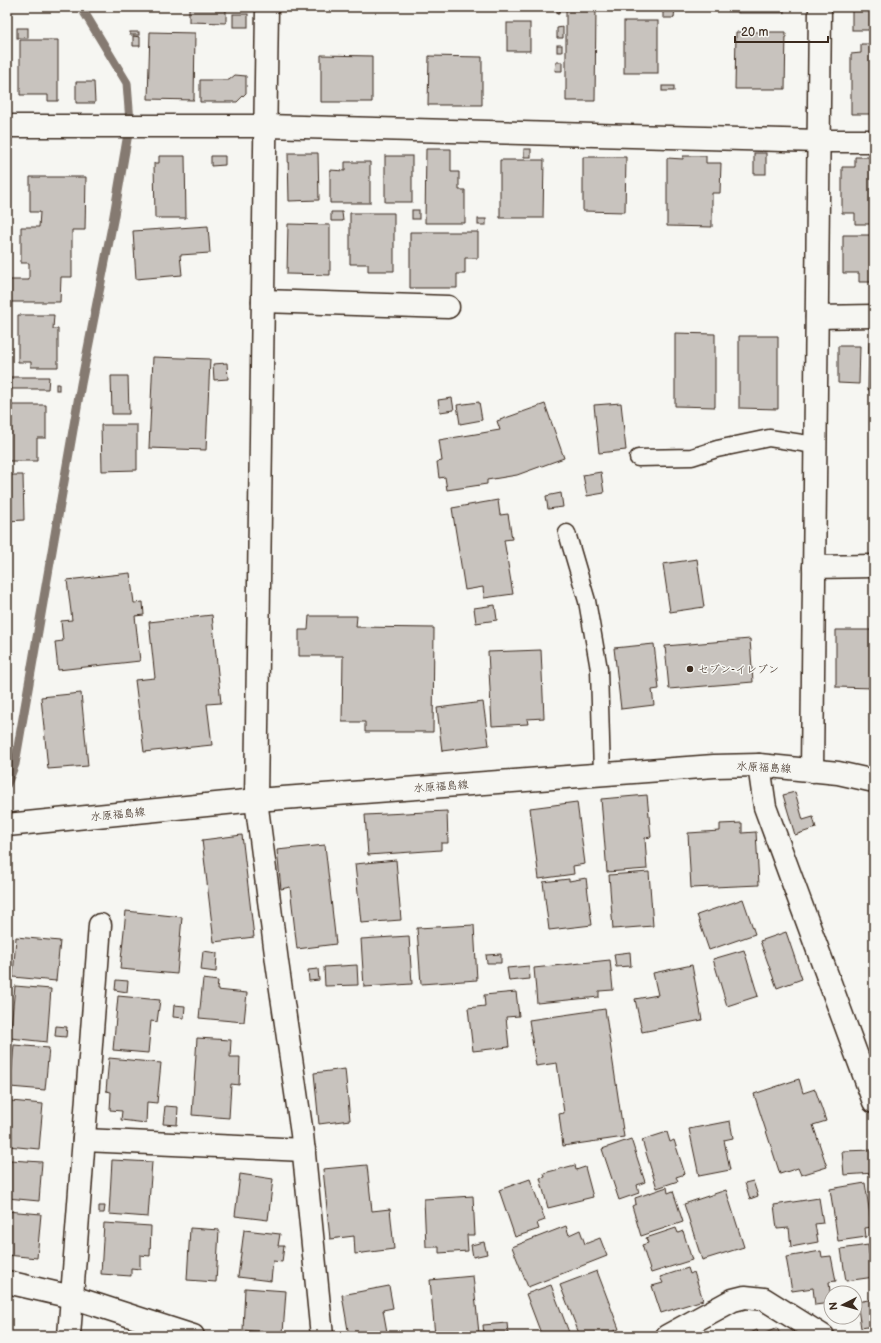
<svg xmlns="http://www.w3.org/2000/svg" width="881" height="1343" viewBox="0 0 881 1343" font-family="'Balsamiq Sans','Klee One',sans-serif">
  <style>
    .lines { fill: none; stroke-linecap: round; stroke-linejoin: round }
    .stream { stroke: #857a71; stroke-width: 9 }
    .building { fill: #c8c3be; stroke: #3b2a1e }
    .service-casing { stroke: #3b2a1e; stroke-width: 19 }
    .minor-casing { stroke: #3b2a1e; stroke-width: 25 }
    .secondary-casing { stroke: #3b2a1e; stroke-width: 25 }
    .service { stroke: #f6f6f2; stroke-width: 16 }
    .minor { stroke: #f6f6f2; stroke-width: 22 }
    .secondary { stroke: #f6f6f2; stroke-width: 22 }
    .poi-dot { fill: #3b2a1e; stroke: #f6f6f2; stroke-width: 1.5 }
    .labels { text-anchor: middle; stroke-width: 3; stroke-linejoin: round; paint-order: stroke }
    .poi-label { font-size: 11px; fill: #3b2a1e; stroke: #f6f6f2; text-anchor: start }
    .street-label { font-size: 11px; fill: #3b2a1e; stroke: #f6f6f2 }
  </style>
  <rect width="100%" height="100%" fill="#f6f6f2"/>
  <filter id="ink" filterUnits="userSpaceOnUse"><feTurbulence type="fractalNoise" baseFrequency=".025" numOctaves="2"/><feDisplacementMap in="SourceGraphic" scale="8" xChannelSelector="R" yChannelSelector="G"/><feConvolveMatrix kernelMatrix="1 2 1 2 8 2 1 2 1" color-interpolation-filters="sRGB"/></filter>
  <g filter="url(#ink)">
    <g class="lines">
      <path class="stream" d="M7 784 15 764 81 384 113 221 130 122 127 83 81 7"/>
    </g>
    <g class="building">
      <rect x="7" y="7" width="3" height="9"/>
      <path d="M189 7H226V23L189 22Z"/>
      <path d="M557 7H560L559 14H557Z"/>
      <path d="M566 7H596L595 101H566Z"/>
      <path d="M663 7H675L674 18H663Z"/>
      <rect x="738" y="7" width="46" height="6"/>
      <rect x="852" y="7" width="22" height="23"/>
      <rect x="233" y="14" width="15" height="13"/>
      <rect x="624" y="21" width="34" height="52"/>
      <rect x="507" y="23" width="23" height="28"/>
      <path d="M563 27V38H557V28Z"/>
      <rect x="17" y="28" width="11" height="10"/>
      <rect x="130" y="32" width="9" height="3"/>
      <path d="M150 32 195 33 194 100 148 99Z"/>
      <path d="M736 32H786L785 89H735Z"/>
      <path d="M133 36 140 37V46H133Z"/>
      <path d="M20 40H58V101H48V95H20Z"/>
      <path d="M861 44H874V114H851V54L861 53Z"/>
      <rect x="557" y="45" width="5" height="7"/>
      <path d="M321 55 372 56V102H321Z"/>
      <path d="M429 56 482 57V105H428Z"/>
      <path d="M556 62H562V71H555Z"/>
      <path d="M235 75 246 76V93L237 102H200V80H229Z"/>
      <path d="M76 82H94L95 103H76Z"/>
      <rect x="662" y="86" width="12" height="5"/>
      <path d="M426 149H451V172H459V190H465V223H425Z"/>
      <rect x="524" y="149" width="7" height="8"/>
      <path d="M288 153H318L319 200 289 201Z"/>
      <rect x="754" y="153" width="12" height="21"/>
      <path d="M159 156H185L186 218H155L154 163H159Z"/>
      <path d="M211 156H225V165L211 166Z"/>
      <rect x="385" y="156" width="27" height="46"/>
      <path d="M683 156H706V163H721L720 193H712V227L667 226V158L683 159Z"/>
      <path d="M583 157H626L625 212 583 211Z"/>
      <path d="M855 157H874V224H855V213H842V167H855Z"/>
      <path d="M500 160H544L543 218H500Z"/>
      <path d="M345 162H370V203H330V170L345 171Z"/>
      <path d="M30 177H86L85 230H72V277H61L60 302H10L9 280H29V263H21V227H39L40 212H30Z"/>
      <rect x="412" y="210" width="7" height="9"/>
      <path d="M331 212H342L343 221H331Z"/>
      <path d="M350 213H394V271H368V264H350Z"/>
      <rect x="478" y="219" width="8" height="6"/>
      <path d="M288 224 330 225V275L287 274Z"/>
      <path d="M208 226 210 253 180 255 182 275 136 279 133 231Z"/>
      <path d="M410 232H478V258H465V274H457V288H410Z"/>
      <path d="M843 235H874V282H859V273H843Z"/>
      <path d="M18 315H54L53 329H58V367H31V362H18Z"/>
      <path d="M675 333 715 334V407L675 406Z"/>
      <path d="M739 336H778V409L739 408Z"/>
      <path d="M869 342H874V390H868Z"/>
      <path d="M838 346H860L859 384 838 383Z"/>
      <path d="M153 357 210 359 206 450 149 448Z"/>
      <path d="M227 363 228 379 214 380 213 364Z"/>
      <path d="M111 376H128L129 414H112Z"/>
      <path d="M10 377H49L48 389H10Z"/>
      <rect x="56" y="384" width="3" height="6"/>
      <path d="M452 398 454 410 440 412 438 400Z"/>
      <path d="M479 402 482 420 460 424 457 405Z"/>
      <path d="M621 403 626 450 599 453 594 405Z"/>
      <path d="M545 404 564 458 517 475 487 480V484L447 490 445 477 439 478 437 462 442 461 439 440 500 430 497 421Z"/>
      <path d="M7 405H46V438H37V461H7Z"/>
      <path d="M101 425H137V470L102 471Z"/>
      <path d="M601 472 604 493 587 496 583 475Z"/>
      <path d="M7 475H23L24 520 7 521Z"/>
      <path d="M561 493 563 507 548 509 546 496Z"/>
      <path d="M498 500 500 515 508 514 512 539 504 540 513 594 484 598 483 587 465 590 452 508Z"/>
      <path d="M697 559 704 607 670 612 663 564Z"/>
      <path d="M130 573 134 603 143 602 144 615 135 616 140 661 58 670 55 642 63 641 61 621 72 620 67 580Z"/>
      <path d="M495 605 497 620 476 623 474 608Z"/>
      <path d="M212 615 221 703 207 704 212 745 144 752 135 680 155 678 149 622Z"/>
      <path d="M309 616H357L356 627 434 628 433 732H365V722H342L343 656H299V630H308Z"/>
      <path d="M836 630H874V688L836 687Z"/>
      <path d="M750 639 753 682 669 689 665 646Z"/>
      <path d="M654 644 659 689 652 690 654 705 621 709 614 648Z"/>
      <path d="M541 650 544 718 527 719 528 724 492 726 488 652Z"/>
      <path d="M81 693 88 766 48 769 41 697Z"/>
      <path d="M483 702 489 745 442 751 437 708Z"/>
      <path d="M795 792 803 820 813 817 816 828 795 835 783 795Z"/>
      <path d="M647 795 651 837 645 838 647 869 607 872 601 799Z"/>
      <path d="M577 802 585 864 573 866 574 874 539 879 530 808Z"/>
      <path d="M447 811 448 843H441V850L368 855 365 815Z"/>
      <path d="M742 823V833L756 832 759 885 691 888 688 833 720 831V824Z"/>
      <path d="M242 835 254 937 214 942 202 840Z"/>
      <path d="M325 845 336 944 297 949 290 887 281 889 277 850Z"/>
      <path d="M396 860 401 920 361 923 355 864Z"/>
      <path d="M649 872 653 926 613 929 609 875Z"/>
      <path d="M586 878 592 925 549 930 543 882 569 879V881Z"/>
      <path d="M743 899 755 934 709 950 697 915Z"/>
      <path d="M126 911 182 917 177 974 120 969Z"/>
      <path d="M474 925 477 980 421 984 417 928Z"/>
      <path d="M786 932 802 979 777 988 760 941Z"/>
      <path d="M409 936 412 984 364 987 361 939Z"/>
      <path d="M16 937 60 941 56 981 13 977Z"/>
      <path d="M744 950 758 996 727 1006 713 959Z"/>
      <path d="M203 951 217 953 216 972 201 970Z"/>
      <path d="M630 952 631 966 616 967 614 954Z"/>
      <path d="M501 954V963H487L486 955Z"/>
      <path d="M610 960 613 990 599 991V997L537 1003 534 968Z"/>
      <path d="M357 965 358 985 325 986 324 967Z"/>
      <path d="M692 965 702 1020 642 1032 635 999 658 995 653 973Z"/>
      <path d="M529 966 530 979 509 981 507 968Z"/>
      <path d="M318 969 319 980 309 981 308 970Z"/>
      <path d="M203 979 218 981 217 990 247 993 244 1022 199 1018Z"/>
      <path d="M116 980 128 981 127 992 115 990Z"/>
      <path d="M15 986 51 989 47 1042 10 1038Z"/>
      <path d="M516 992 519 1016 506 1017 509 1047 473 1051 468 1008 485 1006 484 995Z"/>
      <path d="M118 996 160 1000 157 1022 151 1021 148 1053 113 1050Z"/>
      <path d="M174 1005 185 1006 184 1018 173 1017Z"/>
      <path d="M605 1009 624 1137 563 1146 559 1114 564 1113 557 1063 536 1066 529 1020Z"/>
      <path d="M56 1026 67 1027 66 1037 55 1036Z"/>
      <path d="M197 1038 231 1040 230 1057H240L239 1085 231 1084 229 1118 192 1115Z"/>
      <path d="M14 1045 49 1048 45 1090 10 1087Z"/>
      <path d="M109 1058 161 1063 157 1103 147 1102 146 1123 121 1120 122 1111 110 1110 111 1092 106 1091Z"/>
      <path d="M345 1069 350 1120 319 1124 314 1073Z"/>
      <path d="M799 1079 803 1093 815 1089 826 1121 813 1125 827 1167 801 1175 798 1168 780 1174 754 1094Z"/>
      <path d="M11 1101 43 1104 39 1149 7 1146Z"/>
      <path d="M165 1106 178 1107 177 1125 163 1124Z"/>
      <path d="M730 1121 733 1138 724 1140 730 1170 699 1176 689 1129Z"/>
      <path d="M667 1132 670 1142 674 1140 685 1174 676 1177 678 1181 657 1188 642 1140Z"/>
      <path d="M631 1139 645 1182 637 1185 639 1193 619 1200 602 1149Z"/>
      <path d="M874 1150V1173L844 1175 842 1151Z"/>
      <path d="M10 1160 42 1162 39 1201 7 1198Z"/>
      <path d="M112 1160 152 1162 148 1217 109 1214Z"/>
      <path d="M367 1165 372 1211 390 1209 394 1249 355 1254 354 1236 330 1239 323 1169Z"/>
      <path d="M575 1165 576 1170 585 1167 593 1197 548 1208 540 1178 545 1177 544 1173Z"/>
      <path d="M240 1174 273 1179 268 1220 235 1216Z"/>
      <path d="M530 1179 545 1220 537 1223 539 1229 515 1237 499 1190Z"/>
      <path d="M753 1181 758 1196 750 1199 745 1183Z"/>
      <path d="M865 1183 872 1227 865 1228 866 1237 838 1241 830 1189Z"/>
      <path d="M667 1187 668 1193 673 1191 683 1222 641 1236 632 1206 636 1204 635 1198Z"/>
      <path d="M726 1190 744 1247 702 1260 684 1204Z"/>
      <path d="M473 1196 475 1235H467L468 1251 439 1253V1247H426L424 1199Z"/>
      <path d="M819 1198 823 1223 815 1224 818 1242 791 1247 789 1228 777 1229 774 1205Z"/>
      <path d="M99 1206H105L104 1213H99Z"/>
      <path d="M7 1211 41 1214 37 1258 7 1255Z"/>
      <path d="M104 1223 151 1226 150 1256 140 1255V1269L131 1268V1276L101 1274Z"/>
      <path d="M566 1226 569 1235 580 1230 585 1244 600 1238 607 1256 528 1287 512 1247Z"/>
      <path d="M190 1228 219 1230 216 1282 187 1280Z"/>
      <path d="M676 1228 678 1233 683 1231 692 1260 651 1273 642 1245 648 1243 646 1238Z"/>
      <path d="M244 1230 280 1234 278 1246H284L282 1262 273 1261 271 1281 238 1277Z"/>
      <path d="M484 1242 487 1254 473 1257 471 1245Z"/>
      <path d="M868 1245 869 1254H874V1277L846 1281 841 1249Z"/>
      <path d="M821 1251 822 1257 831 1256 836 1281 829 1282 831 1303 815 1305 813 1288 792 1291 786 1257Z"/>
      <path d="M688 1268 690 1274 694 1272 703 1300 661 1313 652 1286 663 1283 660 1277Z"/>
      <path d="M597 1271 619 1329 602 1336H580L560 1285Z"/>
      <path d="M473 1276 479 1333 435 1336 430 1280Z"/>
      <path d="M551 1285 570 1335 568 1336H542L526 1294Z"/>
      <path d="M389 1286 393 1308 383 1310 387 1332 368 1336H349L342 1295Z"/>
      <path d="M245 1288 286 1291 283 1333 243 1330Z"/>
      <path d="M874 1299V1326L861 1328 857 1302Z"/>
      <path d="M507 1323 508 1333 484 1336 483 1325Z"/>
      <path d="M777 1328 781 1336H744L757 1330 759 1336Z"/>
    </g>
    <g class="lines">
      <defs>
        <g id="service">
          <path d="M638 458 692 457 717 449 769 438 815 445"/>
          <path d="M567 533 587 601 599 669 602 774"/>
        </g>
        <g id="minor">
          <path d="M267 7 256 800 277 962 302 1134 322 1336"/>
          <path d="M7 126H266L818 141H874"/>
          <path d="M263 301 448 307"/>
          <path d="M817 317 874 316"/>
          <path d="M814 567 874 566"/>
          <path d="M759 765 765 807 874 1102"/>
          <path d="M812 771 820 7"/>
          <path d="M84 1140 304 1150"/>
          <path d="M7 1282 72 1297 193 1336"/>
          <path d="M69 1336 100 925"/>
          <path d="M667 1336 733 1300 745 1297 764 1299 823 1336"/>
        </g>
        <path id="secondary" d="M7 825 256 800 714 766 759 765 838 773 874 781"/>
      </defs>
      <use href="#service" class="service-casing"/>
      <use href="#minor" class="minor-casing"/>
      <use href="#secondary" class="secondary-casing"/>
      <use href="#service" class="service"/>
      <use href="#minor" class="minor"/>
      <use href="#secondary" class="secondary"/>
    </g>
  </g>
  <circle class="poi-dot" cx="690" cy="669" r="4"/>
  <g class="labels">
    <g class="poi-label">
      <text x="698" y="673">セブン-イレブン</text>
    </g>
    <g class="street-label">
      <text transform="translate(764 767) rotate(3)" y="4">水原福島線</text>
      <text transform="translate(441 786) rotate(-4)" y="4">水原福島線</text>
      <text transform="translate(118 814) rotate(-6)" y="4">水原福島線</text>
    </g>
  </g>
  <rect width="881" height="1343" fill="none" stroke="#f6f6f2" stroke-width="24"/>
  <rect x="12" y="12" width="857" height="1319" fill="none" stroke="#3b2a1e" stroke-width="1.5" filter="url(#ink)"/>
  <g transform="translate(843 1305) rotate(264)"><circle r="19" fill="#f6f6f2" stroke="#aba49d"/>
  <path d="M0-3L7 15L0 10L-7 15Z" fill="#3b2a1e"/>
  <text y="-6" font-size="11" font-weight="bold" text-anchor="middle" fill="#3b2a1e">N</text>
  </g>
  <path d="M735 36v6h93v-6" fill="none" stroke="#3b2a1e" stroke-width="2"/>
  <text x="741" y="36" font-size="12" fill="#3b2a1e" stroke="#f6f6f2" stroke-width="3" paint-order="stroke">20 m</text>
</svg>
